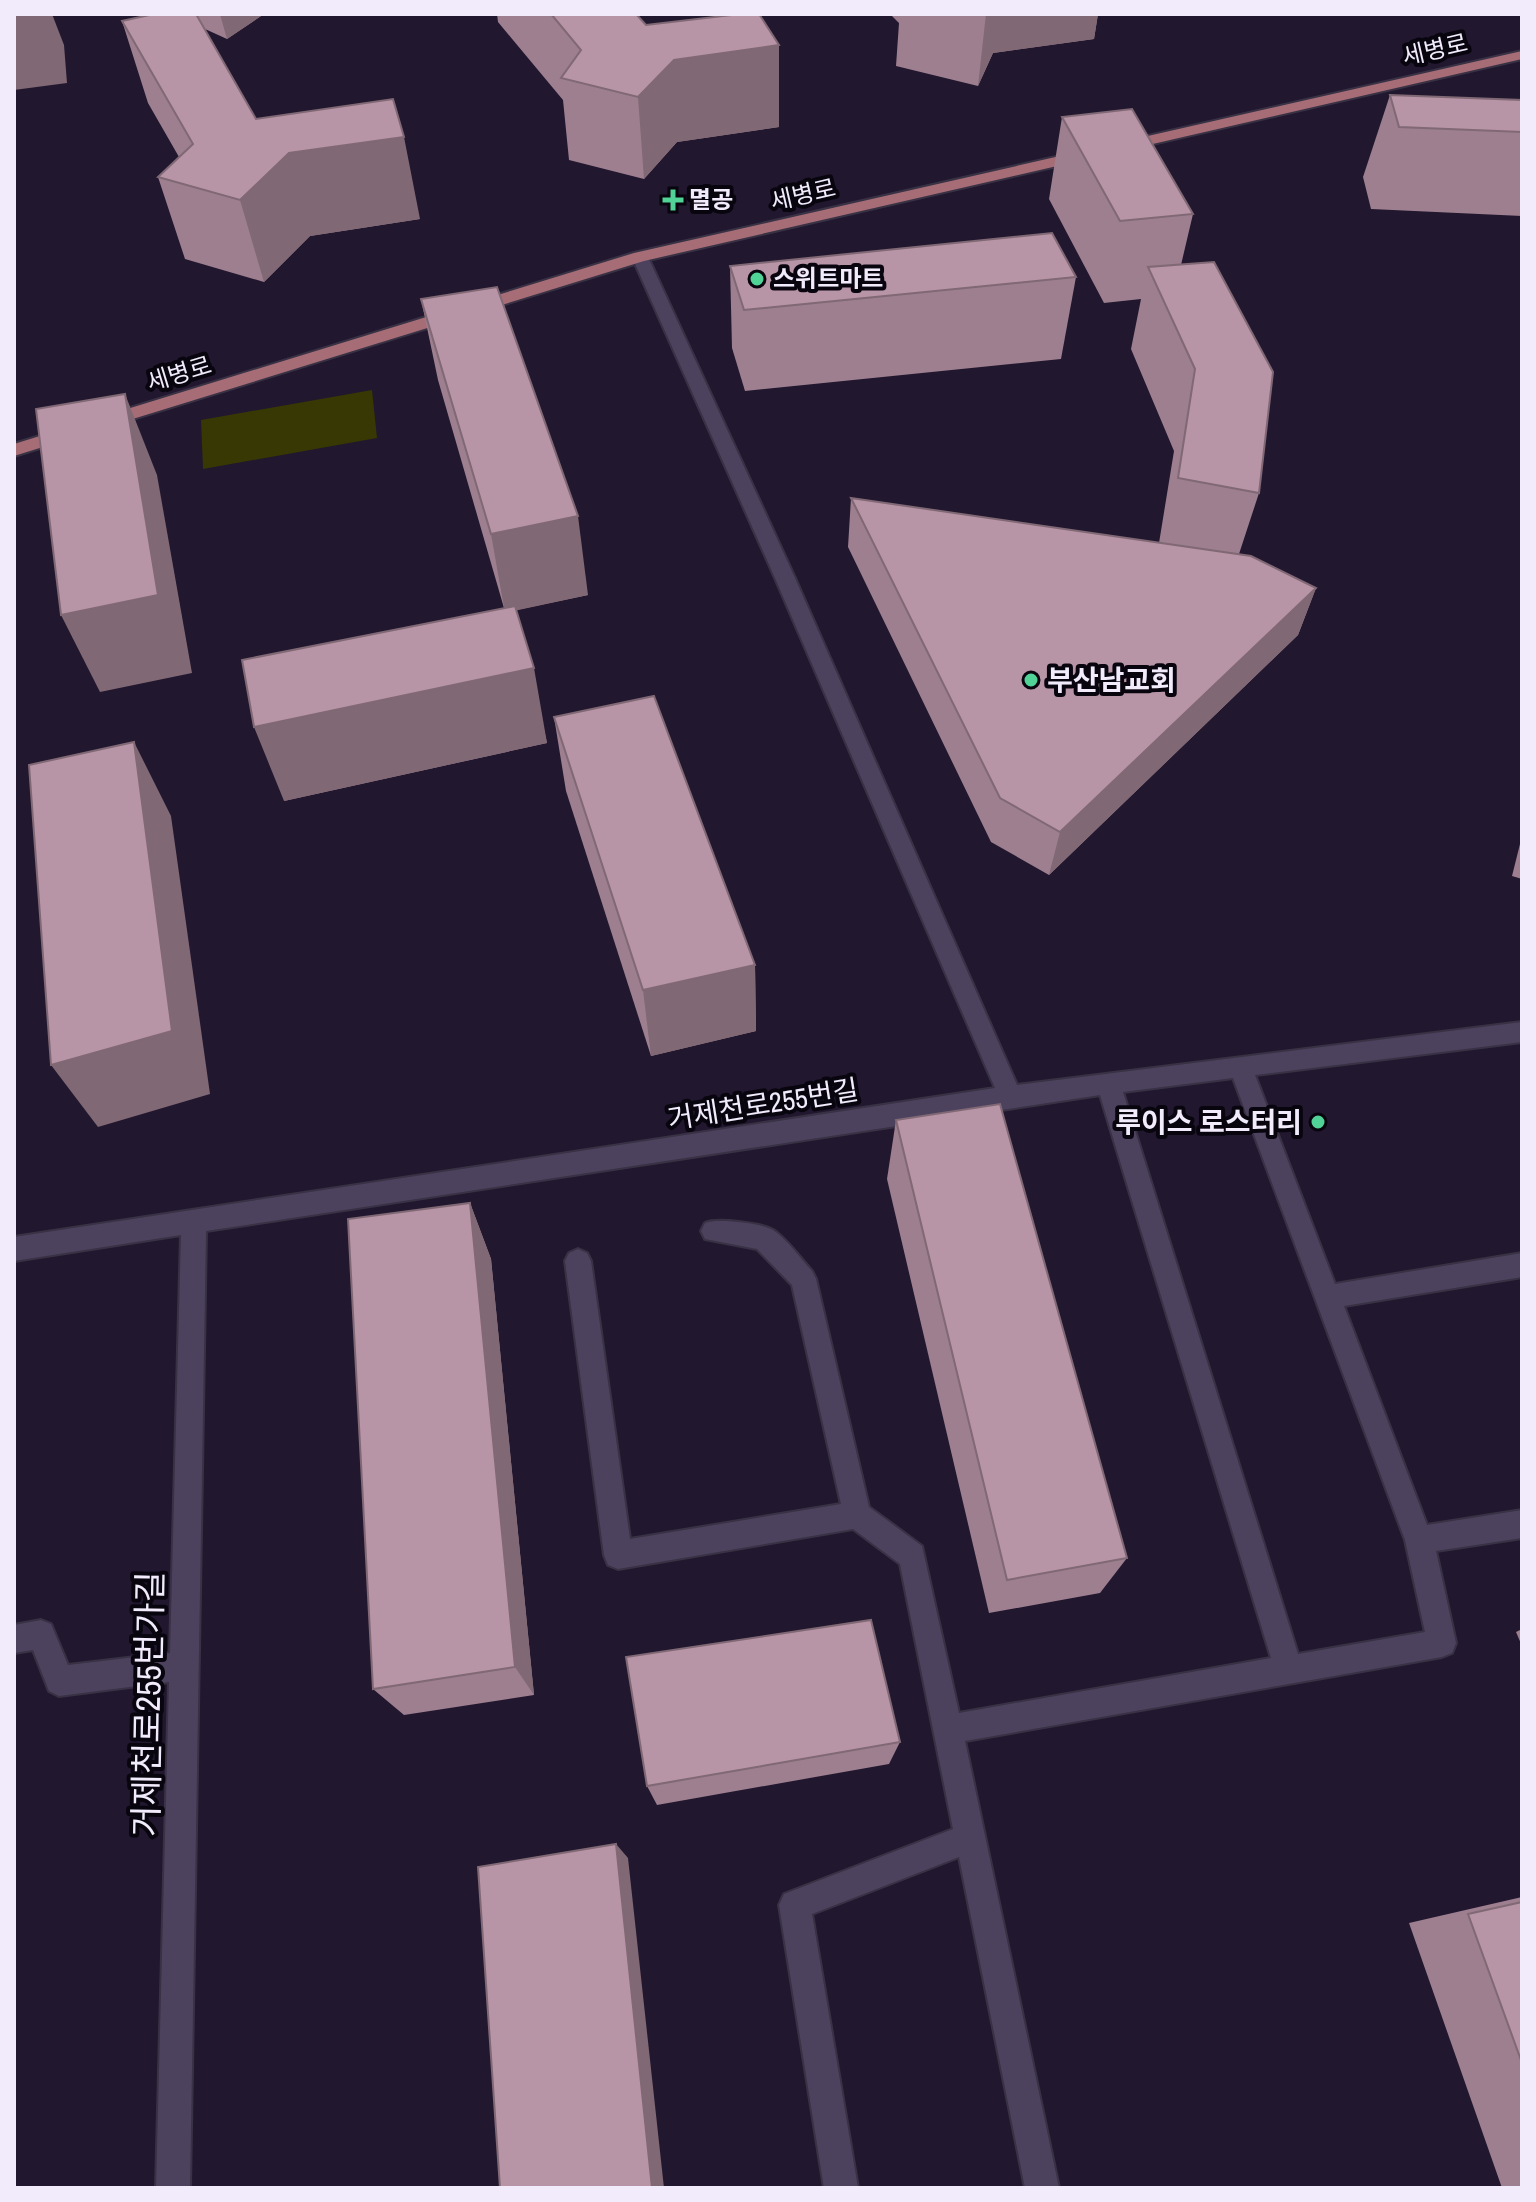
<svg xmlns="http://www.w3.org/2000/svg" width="1536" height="2202" viewBox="0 0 1536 2202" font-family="'Archivo Narrow','Noto Sans KR',sans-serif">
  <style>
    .green { fill: #373804 }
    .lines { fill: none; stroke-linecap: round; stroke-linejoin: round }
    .minor-casing { stroke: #393144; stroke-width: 4 }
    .major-casing { stroke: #393144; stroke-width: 4 }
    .minor { fill: #4c425e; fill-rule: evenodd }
    .major { fill: #a76d77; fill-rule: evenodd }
    .wall { fill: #9d7f8f }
    .shaded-wall { fill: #806874 }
    .building { fill: #b794a6; stroke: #806874; stroke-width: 2 }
    .poi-dot { fill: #51d397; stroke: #09050f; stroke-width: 3 }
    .labels { text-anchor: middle; stroke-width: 8; stroke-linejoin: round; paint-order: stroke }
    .far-street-label { font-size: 24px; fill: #f1ebfc; stroke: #09050f }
    .far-poi-label { font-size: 24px; font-weight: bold; fill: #f1ebfc; stroke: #09050f; text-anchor: start }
    .poi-label { font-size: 28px; font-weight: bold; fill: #f1ebfc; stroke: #09050f; text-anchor: start }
    .street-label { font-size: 28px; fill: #f1ebfc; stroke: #09050f }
    .near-street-label { font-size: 34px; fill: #f1ebfc; stroke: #09050f }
  </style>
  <rect width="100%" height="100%" fill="#21172f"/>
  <path class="green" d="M372 390 377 438 203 469 201 420Z"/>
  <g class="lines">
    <defs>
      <path id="minor" d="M640 252 648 257 795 578 1017 1085 1522 1022V1042L1255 1075 1335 1284 1522 1253V1277L1344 1306 1427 1525 1522 1510V1538L1436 1551 1456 1643 1452 1653 1442 1657 965 1741 1059 2188H1025L959 1857 812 1914 858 2188H824L779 1905 784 1894 953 1829 900 1564 853 1529 618 1569 608 1565 604 1555 565 1261 569 1253 578 1249 587 1253 591 1261 630 1539 841 1504 792 1285 757 1249 705 1239 701 1231 705 1223C717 1218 761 1223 773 1230 787 1239 800 1258 812 1271L816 1279 869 1507 922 1546 959 1713 1271 1658 1100 1095 206 1231 190 2188H156L169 1682 59 1696 49 1691 33 1650 14 1653V1625L41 1620 51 1624 68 1665 170 1653 181 1235 14 1261V1237L995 1088 775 578 632 257ZM1233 1078 1405 1540 1425 1632 1298 1654 1123 1092Z"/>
      <g id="major">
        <path d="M1522 51V59L644 261 110 426 104 428 95 422 98 418 634 253Z"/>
        <path d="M69 427 75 429 78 433 75 437 14 456V444Z"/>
      </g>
    </defs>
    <use href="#minor" class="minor-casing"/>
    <use href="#major" class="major-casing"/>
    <use href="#minor" class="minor"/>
    <use href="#major" class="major"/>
  </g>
  <g class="wall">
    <path d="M154 14H264L227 39 205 29 256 119 420 219 310 236 264 282 185 259 158 177 179 157 148 103 122 21Z"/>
    <path d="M497 14H636L646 25 779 127 677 142 644 179 569 160 563 100 498 22Z"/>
    <path d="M890 14H1098L1094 39 993 53 978 86 896 66 899 23Z"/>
    <path d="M1390 95 1522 100V216L1371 209 1363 177Z"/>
    <path d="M1062 117 1193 214 1181 265 1259 493 1239 554 1316 588 1298 635 1049 875 991 842 848 547 851 498 1159 543 1174 451 1131 349 1141 299 1104 303 1049 199Z"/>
    <path d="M730 266 1076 277 1061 359 745 391 732 348Z"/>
    <path d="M421 299 588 595 516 610 547 743 284 801 504 608 438 380Z"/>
    <path d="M554 717 755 965 756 1031 651 1056 566 791Z"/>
    <path d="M1522 836V879L1512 876Z"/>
    <path d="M896 1120 1127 1558 1100 1593 989 1613 887 1179Z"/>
    <path d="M470 1203 491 1259 534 1695 404 1715 373 1689Z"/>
    <path d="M1522 1629V1646L1516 1632Z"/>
    <path d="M900 1742 889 1764 657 1805 647 1786Z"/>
    <path d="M1522 1897V2188H1502L1409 1923Z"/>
  </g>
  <g class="shaded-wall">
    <path d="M14 14H52L64 45 67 83 14 90Z"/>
    <path d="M220 14H264L227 39Z"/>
    <path d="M986 14H1098L1094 39 993 53 978 86Z"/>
    <path d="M779 45V127L677 142 644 179 638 97 674 60Z"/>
    <path d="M404 137 420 219 310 236 264 282 240 200 289 153Z"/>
    <path d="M125 394 157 475 192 673 100 692 61 615Z"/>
    <path d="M578 516 588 595 505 613 491 534Z"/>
    <path d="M1316 588 1298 635 1049 875 1060 832Z"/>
    <path d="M534 668 547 743 284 801 254 727Z"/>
    <path d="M134 742 171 816 210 1094 98 1127 51 1065Z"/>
    <path d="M755 965 756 1031 651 1056 643 990Z"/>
    <path d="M470 1203 491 1259 534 1695 515 1667Z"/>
    <path d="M616 1844 628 1858 664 2188H652Z"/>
  </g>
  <g class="building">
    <path d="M154 14H196L256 119 393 99 404 137 289 153 240 200 158 177 193 144 122 21Z"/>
    <path d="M551 14H636L646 25 740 14H759L779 45 674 60 638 97 561 78 581 50Z"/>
    <path d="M1390 95 1522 100V132L1399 127Z"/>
    <path d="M1132 109 1193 214 1120 221 1062 117Z"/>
    <path d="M1052 233 1076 277 744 310 730 266Z"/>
    <path d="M1214 262 1273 372 1259 493 1178 478 1195 369 1148 267Z"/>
    <path d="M497 287 578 516 491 534 421 299Z"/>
    <path d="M125 394 158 595 61 615 36 409Z"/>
    <path d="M851 498 1251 556 1316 588 1060 832 1000 798Z"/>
    <path d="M515 606 534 668 254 727 242 660Z"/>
    <path d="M654 696 755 965 643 990 554 717Z"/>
    <path d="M134 742 172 1031 51 1065 29 765Z"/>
    <path d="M1000 1104 1127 1558 1007 1580 896 1120Z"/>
    <path d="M470 1203 515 1667 373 1689 348 1219Z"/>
    <path d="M871 1620 900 1742 647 1786 626 1657Z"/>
    <path d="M616 1844 652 2188H500L478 1867Z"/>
    <path d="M1522 1902V2063L1468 1914Z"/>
  </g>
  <g class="poi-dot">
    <path d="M669 188h8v8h8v8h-8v8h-8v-8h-8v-8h8z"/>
    <circle cx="757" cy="279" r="8"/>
    <circle cx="1031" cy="680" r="8"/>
    <circle cx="1318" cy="1122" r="8"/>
  </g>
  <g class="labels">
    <g class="far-street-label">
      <text transform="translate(1435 50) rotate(-13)" y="8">세병로</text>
      <text transform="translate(803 195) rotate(-13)" y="8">세병로</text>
      <text transform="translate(179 374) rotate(-17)" y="8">세병로</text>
    </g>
    <g class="far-poi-label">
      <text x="689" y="208">멸공</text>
      <text x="773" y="287">스위트마트</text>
    </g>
    <g class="poi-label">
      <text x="1047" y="690">부산남교회</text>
      <text x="1302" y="1132" text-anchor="end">루이스 로스터리</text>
    </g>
    <g class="street-label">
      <text transform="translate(763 1104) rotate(-9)" y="10">거제천로255번길</text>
    </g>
    <g class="near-street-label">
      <text transform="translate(148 1704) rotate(-89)" y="12">거제천로255번가길</text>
    </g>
  </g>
  <rect width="1536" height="2202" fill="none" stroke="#f1ebfc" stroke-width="32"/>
</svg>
